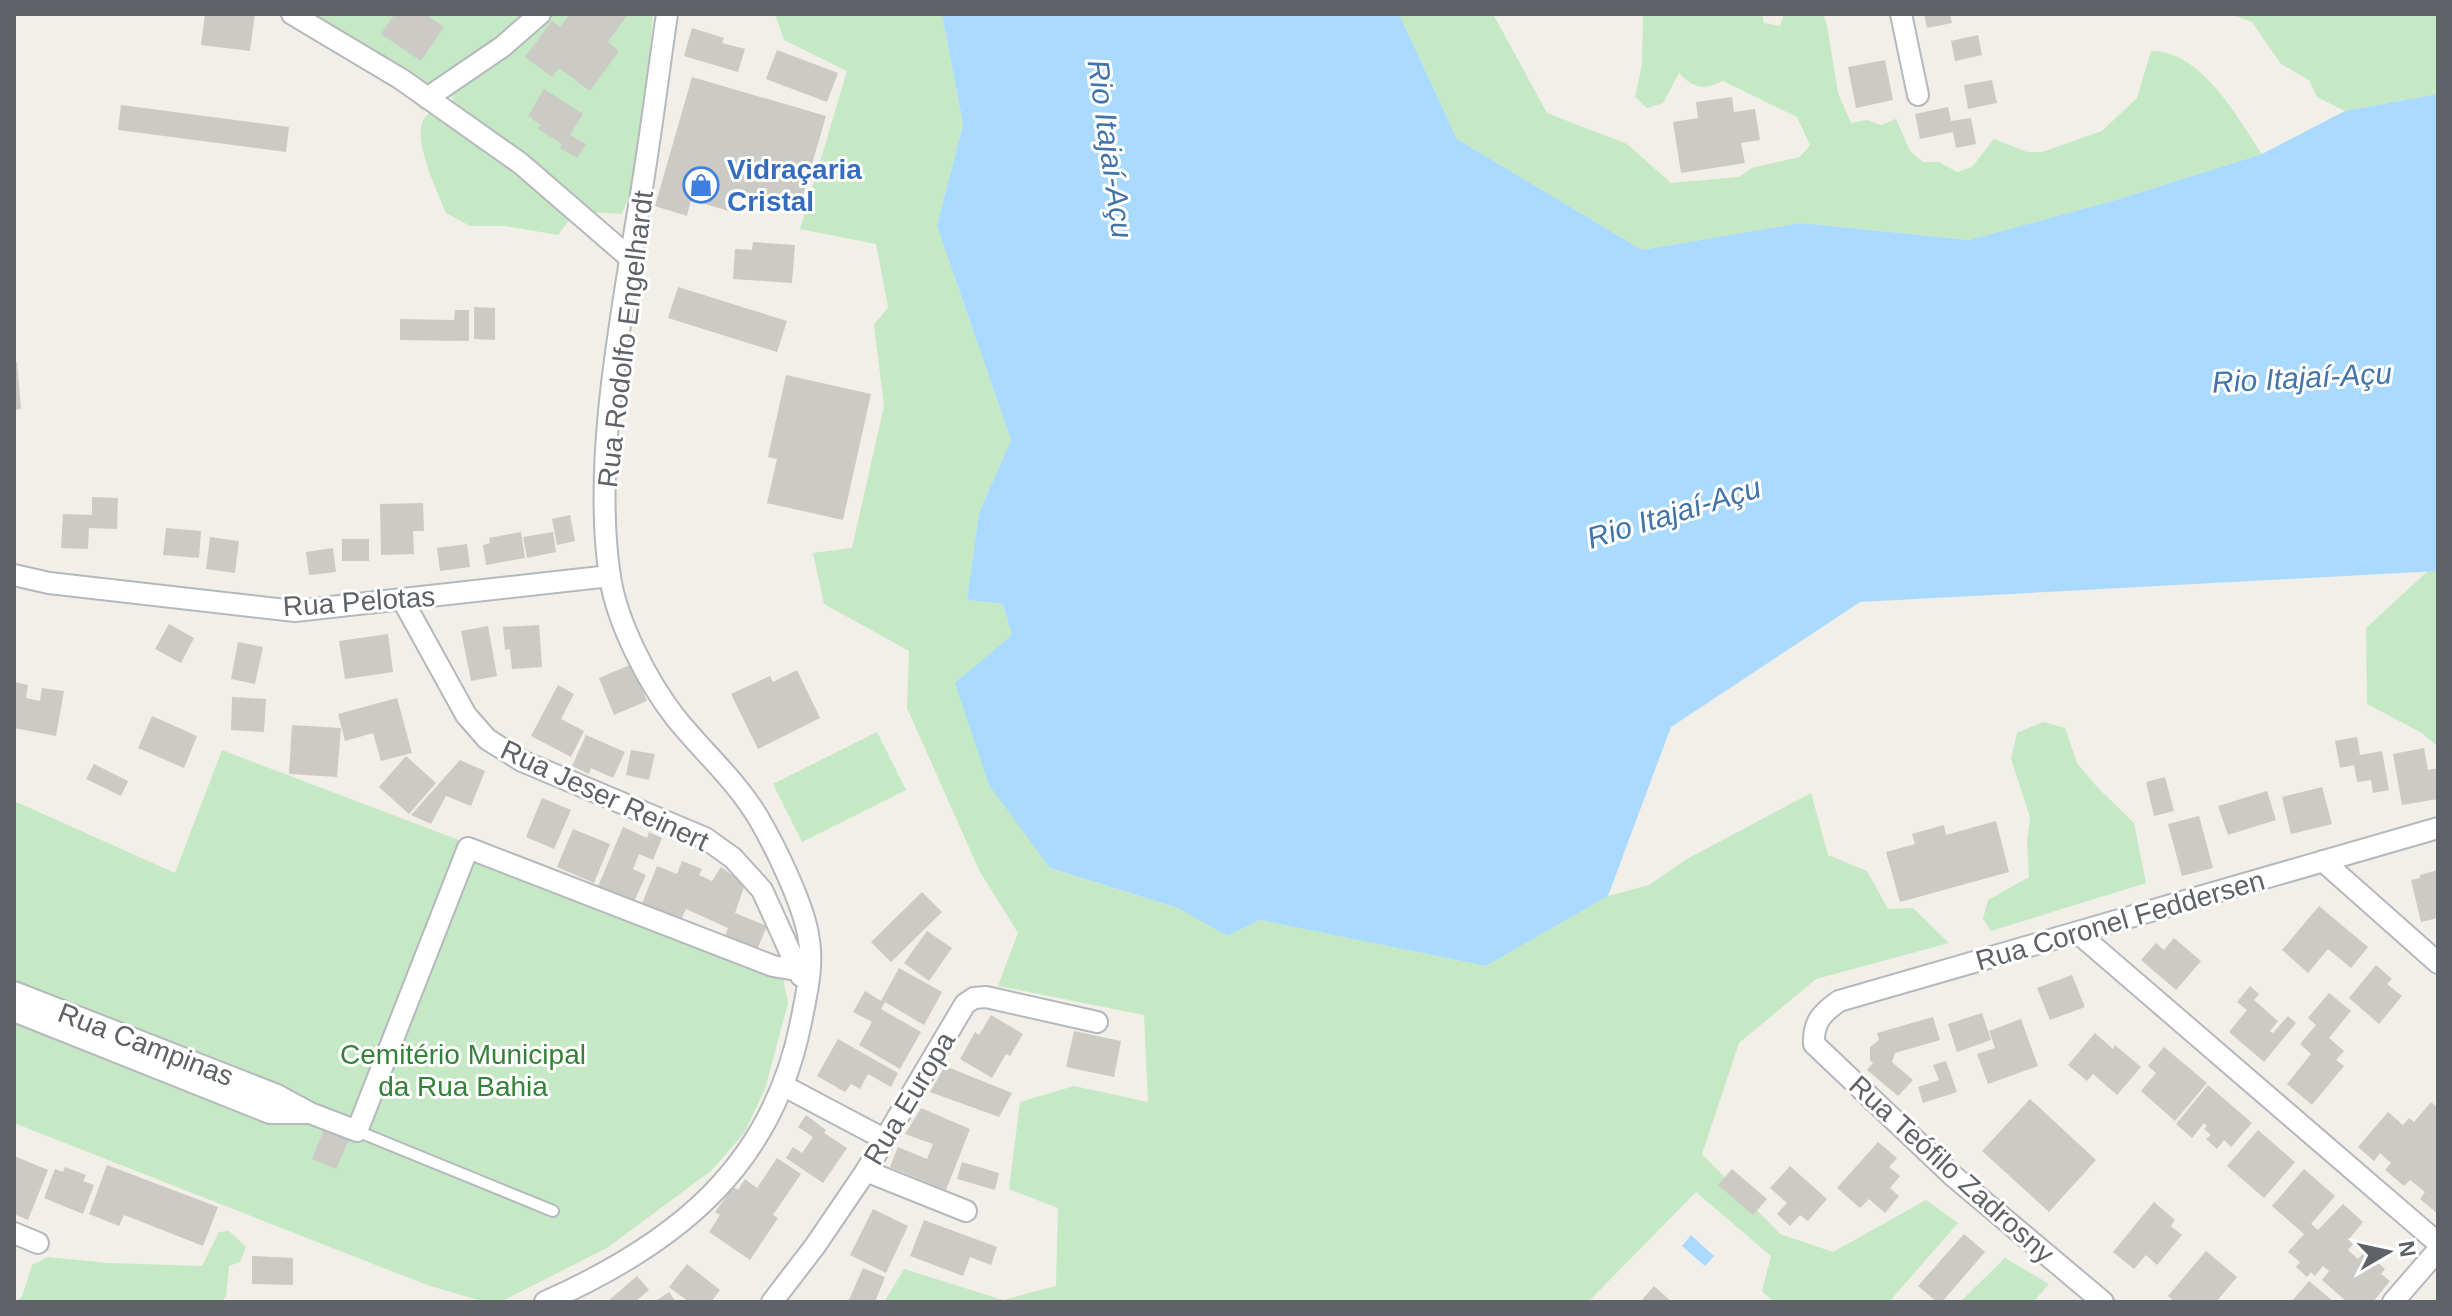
<svg xmlns="http://www.w3.org/2000/svg" width="2452" height="1316" viewBox="0 0 2452 1316" font-family="Arial,sans-serif">
  <style>
    .green { fill: #c5e8c5 }
    .water { fill: #aadaff }
    .building { fill: #cccac5 }
    .lines { fill: none; stroke-linecap: round; stroke-linejoin: round }
    .lane-casing { stroke: #b5b8bc; stroke-width: 14 }
    .street-casing { stroke: #b5b8bc; stroke-width: 24 }
    .lane { stroke: #fff; stroke-width: 10 }
    .street { stroke: #fff; stroke-width: 20 }
    .labels { text-anchor: middle; stroke-width: 6; stroke-linejoin: round; paint-order: stroke }
    .shop-label { font-size: 28px; font-weight: bold; fill: #366cbe; stroke: #fff; text-anchor: start }
    .street-label { font-size: 28px; fill: #5f6368; stroke: #fff }
    .park-label { font-size: 28px; fill: #348238; stroke: #fff }
    .water-label { font-size: 30px; font-style: italic; fill: #4174aa; stroke: #fff }
  </style>
  <rect width="100%" height="100%" fill="#f1efe8"/>
  <g class="green">
    <path d="M309 14H653C647 76 647 158 622 214L590 212 579 207 558 235 505 226H470L446 213C438 193 409 134 426 116 433 109 446 105 454 99Z"/>
    <path d="M775 14H942L963 124 937 226 1011 440 979 513 967 600 1003 604 1012 635 1049 868 1178 908 1227 936 1260 920 1486 966 1608 896 1649 885 1687 859 1811 793 1828 855 1867 871 1888 909 1913 908 1949 943 1816 979 1739 1043 1702 1154 1780 1234 1833 1252 1926 1200 1958 1223 1889 1302H1774L1762 1291 1771 1256 1696 1192 1588 1302H884L904 1269 1003 1300 1056 1286 1058 1208 1009 1189 1020 1102 1074 1086 1148 1102 1144 1015 998 986 1018 933 979 870 907 708 909 651 824 604 813 553 852 548 884 406 874 325 888 307 876 244 800 229 847 71 784 40Z"/>
    <path d="M1399 14H1493L1547 113 1627 144 1671 183 1739 177 1752 168 1800 157 1810 145 1797 117 1723 81C1703 90 1694 89 1679 73L1663 103 1647 108 1635 97 1642 65 1643 14H1762L1764 23 1780 26 1784 14H1823L1827 25 1838 93 1851 123 1867 120 1881 125 1896 119 1910 151 1923 162H1939L1957 172 1972 167 1994 139 2027 152H2042L2102 131 2137 98 2151 51C2201 50 2237 117 2262 154L2116 200 1969 240 1801 223 1642 250 1457 139Z"/>
    <path d="M2230 14H2438V94L2345 111 2317 97 2309 80 2281 64 2252 22Z"/>
    <path d="M2428 571H2438V747L2422 733 2367 704 2366 628Z"/>
    <path d="M2043 722 2065 728 2077 763 2097 787 2134 823 2146 883 1991 931 1983 919 1988 900 2029 877 2027 842 2030 817 2011 759 2017 733Z"/>
    <path d="M877 732 906 790 802 842 773 784Z"/>
    <path d="M222 750 780 962 788 1003 765 1089 744 1133 712 1170 607 1248 500 1302H485L427 1285 14 1123V801L175 873Z"/>
    <path d="M229 1231 246 1247 240 1262 229 1266 226 1296 221 1302H15L22 1297 32 1265 48 1257 109 1263 202 1266 219 1232Z"/>
    <path d="M2005 1258 2049 1284 2033 1302H1960Z"/>
  </g>
  <g class="water">
    <path d="M942 14H1399L1457 139 1642 250 1801 223 1969 240 2116 200 2262 154 2345 111 2438 94V571L1860 602 1671 727 1608 896 1486 966 1260 920 1227 936 1178 908 1050 868 989 785 955 683 1012 635 1003 604 967 600 979 513 1011 440 937 226 963 124Z"/>
    <path d="M1691 1235 1714 1256 1705 1266 1682 1246Z"/>
  </g>
  <g class="building">
    <path d="M205 14H255L250 51 201 45Z"/>
    <path d="M395 14H425L444 27 421 61 381 34Z"/>
    <path d="M570 14H628L608 42 619 51 590 91 559 68 552 77 525 57 552 21 560 27Z"/>
    <path d="M1924 14H1950L1952 23 1927 28Z"/>
    <path d="M692 28 724 38 722 43 745 49 738 72 684 56Z"/>
    <path d="M1978 35 1982 55 1955 61 1951 41Z"/>
    <path d="M777 50 838 73 827 102 766 79Z"/>
    <path d="M1885 60 1893 100 1856 108 1848 67Z"/>
    <path d="M692 77 826 116 799 209 735 190 729 211 691 200 687 216 655 206Z"/>
    <path d="M1992 80 1997 103 1968 109 1964 85Z"/>
    <path d="M544 89 583 114 570 135 586 144 577 158 560 148 562 144 538 129 541 125 528 116Z"/>
    <path d="M1732 97 1734 112 1755 109 1760 140 1741 143 1745 163 1681 173 1673 122 1698 118 1696 102Z"/>
    <path d="M121 105 289 127 286 152 118 130Z"/>
    <path d="M1948 107 1951 121 1971 118 1976 144 1956 148 1953 132 1920 139 1915 114Z"/>
    <path d="M753 242 795 245 792 283 733 279 735 249 752 250Z"/>
    <path d="M678 287 787 321 777 352 668 318Z"/>
    <path d="M474 307 495 308V340L474 339Z"/>
    <path d="M455 310H469V341L400 340V319L454 320Z"/>
    <path d="M14 362H17L21 409 14 410Z"/>
    <path d="M786 375 871 394 843 520 767 503 777 459 768 457Z"/>
    <path d="M92 497 118 498 117 529 89 528 88 549 61 548 63 514 92 515Z"/>
    <path d="M423 503 424 531H413L414 554 381 555 380 504Z"/>
    <path d="M570 515 575 541 557 545 552 519Z"/>
    <path d="M166 528 201 531 199 558 163 555Z"/>
    <path d="M521 532 525 558 486 565 483 545 490 543 489 538Z"/>
    <path d="M553 532 556 552 527 558 523 537Z"/>
    <path d="M210 537 239 541 235 573 206 569Z"/>
    <rect x="342" y="539" width="27" height="22"/>
    <path d="M467 544 470 567 440 571 437 548Z"/>
    <path d="M333 548 336 572 309 575 306 552Z"/>
    <path d="M169 624 194 638 181 663 155 649Z"/>
    <path d="M539 625 542 667 512 669 510 649 505 650 503 627Z"/>
    <path d="M488 626 497 676 471 681 461 631Z"/>
    <path d="M388 634 393 672 345 679 339 641Z"/>
    <path d="M238 642 263 647 255 684 231 679Z"/>
    <path d="M632 664 647 701 614 715 599 678Z"/>
    <path d="M797 670 820 718 758 749 731 694 770 676 773 682Z"/>
    <path d="M14 682 28 685 26 698 40 701 42 688 64 691 56 736 14 728Z"/>
    <path d="M558 685 574 694 561 719 584 731 571 757 531 736Z"/>
    <path d="M232 697 266 699 264 732 231 730Z"/>
    <path d="M397 698 412 753 381 761 373 733 345 741 338 714Z"/>
    <path d="M152 716 197 736 184 768 138 748Z"/>
    <path d="M292 725 341 728 337 777 289 774Z"/>
    <path d="M586 735 625 752 613 778 591 768 589 774 572 766Z"/>
    <path d="M2357 737 2360 755 2382 751 2389 790 2373 793 2371 780 2357 782 2354 765 2340 768 2335 741Z"/>
    <path d="M2424 748 2428 770 2438 768V799L2402 805 2393 754Z"/>
    <path d="M631 750 655 754 649 780 626 775Z"/>
    <path d="M406 756 436 783 409 814 379 787Z"/>
    <path d="M460 760 485 771 471 806 446 796 431 824 411 815Z"/>
    <path d="M94 764 128 781 121 796 86 779Z"/>
    <path d="M2165 777 2174 811 2154 816 2146 782Z"/>
    <path d="M2322 787 2332 824 2291 834 2282 797Z"/>
    <path d="M2267 791 2276 820 2228 835 2218 806Z"/>
    <path d="M542 798 571 810 554 849 526 837Z"/>
    <path d="M2199 816 2213 868 2182 876 2168 824Z"/>
    <path d="M1996 821 2009 872 1900 902 1886 852 1915 844 1912 834 1944 825 1946 835Z"/>
    <path d="M623 827 647 838 649 832 662 838 653 860 639 854 633 869 646 875 633 904 597 889Z"/>
    <path d="M573 829 610 844 594 883 557 867Z"/>
    <path d="M682 861 702 869 699 875 712 881 721 867 745 884 735 913 767 926 757 950 725 936 728 928 686 909 680 922 641 906 657 866 677 874Z"/>
    <path d="M2438 870V918L2421 922 2411 880 2420 878V875Z"/>
    <path d="M922 892 942 912 891 962 871 942Z"/>
    <path d="M2319 906 2368 947 2351 968 2328 949 2308 973 2282 950Z"/>
    <path d="M927 931 952 948 929 981 904 963Z"/>
    <path d="M2174 938 2201 961 2176 990 2141 960 2156 943 2164 950Z"/>
    <path d="M2376 965 2392 979 2387 984 2402 996 2379 1024 2349 998Z"/>
    <path d="M899 968 942 992 924 1025 885 1002 881 1009 921 1032 900 1069 859 1045 872 1022 853 1012 865 991 881 1001Z"/>
    <path d="M2072 975 2085 1007 2050 1020 2037 988Z"/>
    <path d="M2250 986 2259 994 2254 1000 2278 1021 2270 1031 2273 1033 2288 1016 2296 1023 2264 1062 2229 1032 2247 1010 2237 1002Z"/>
    <path d="M2329 993 2351 1011 2329 1038 2344 1051 2336 1060 2344 1066 2312 1105 2287 1084 2311 1054 2300 1044 2316 1025 2308 1018Z"/>
    <path d="M1982 1013 1991 1040 1957 1052 1948 1024Z"/>
    <path d="M991 1015 1023 1034 1010 1056 1006 1054 992 1078 960 1059 975 1032 979 1035Z"/>
    <path d="M1933 1017 1940 1040 1895 1053 1892 1062 1913 1080 1898 1096 1867 1070 1873 1063 1870 1060V1047L1879 1040 1877 1033Z"/>
    <path d="M2021 1019 2038 1066 1988 1084 1977 1054 1995 1048 1989 1031Z"/>
    <path d="M1074 1031 1121 1041 1114 1077 1066 1067Z"/>
    <path d="M2095 1033 2113 1049 2115 1045 2141 1067 2117 1095 2093 1074 2087 1081 2068 1065Z"/>
    <path d="M838 1039 898 1073 891 1087 868 1074 860 1089 851 1084 845 1092 817 1076Z"/>
    <path d="M2164 1047 2207 1083 2175 1121 2141 1091 2156 1073 2148 1066Z"/>
    <path d="M1946 1061 1957 1092 1923 1103 1918 1087 1939 1080 1933 1065Z"/>
    <path d="M945 1066 1012 1093 999 1117 930 1092Z"/>
    <path d="M2208 1085 2252 1123 2231 1147 2224 1140 2217 1149 2206 1139 2211 1135 2204 1129 2207 1126 2204 1123 2192 1138 2176 1124Z"/>
    <path d="M2030 1099 2096 1160 2049 1212 1982 1151Z"/>
    <path d="M2431 1102 2438 1108V1214L2420 1199 2425 1192 2410 1180 2404 1186 2385 1170 2391 1163 2380 1153 2374 1161 2358 1147 2388 1112 2403 1125 2409 1118 2414 1122Z"/>
    <path d="M921 1108 970 1129 946 1190 890 1167 898 1147 927 1159 933 1144 905 1134Z"/>
    <path d="M806 1115 826 1130 824 1133 847 1148 823 1183 786 1158 793 1147 802 1153 813 1137 798 1127Z"/>
    <path d="M325 1127 350 1138 336 1169 312 1159Z"/>
    <path d="M2258 1130 2295 1162 2264 1198 2227 1166Z"/>
    <path d="M1878 1142 1897 1158 1889 1167 1900 1176 1890 1188 1899 1196 1885 1213 1869 1199 1860 1208 1837 1188Z"/>
    <path d="M14 1156 48 1170 28 1220 14 1214Z"/>
    <path d="M777 1158 801 1174 773 1215 778 1218 750 1260 709 1232 720 1215 715 1212 733 1187 738 1190 745 1179 757 1188Z"/>
    <path d="M962 1162 999 1173 995 1190 957 1179Z"/>
    <path d="M107 1165 218 1207 203 1246 124 1215 119 1226 89 1214Z"/>
    <path d="M1790 1166 1827 1199 1808 1221 1800 1215 1790 1226 1777 1214 1787 1203 1770 1188Z"/>
    <path d="M65 1167 86 1175 83 1181 94 1185 83 1214 44 1198 55 1169 63 1172Z"/>
    <path d="M1732 1169 1767 1199 1753 1215 1718 1185Z"/>
    <path d="M2304 1169 2335 1196 2311 1224 2318 1230 2343 1204 2363 1222 2350 1238 2355 1242 2348 1250 2358 1259 2365 1251 2385 1269 2381 1274 2390 1281 2373 1302H2347L2322 1280 2329 1271 2323 1266 2315 1276 2311 1272 2307 1277 2296 1267 2300 1262 2288 1252 2304 1234 2272 1206Z"/>
    <path d="M2154 1202 2175 1220 2171 1226 2182 1235 2157 1265 2146 1255 2134 1269 2113 1252Z"/>
    <path d="M873 1209 908 1226 886 1273 850 1255Z"/>
    <path d="M924 1220 997 1247 991 1265 970 1257 963 1276 910 1256Z"/>
    <path d="M1964 1234 1985 1252 1942 1302H1937L1918 1286Z"/>
    <path d="M2206 1251 2237 1277 2216 1302H2175L2168 1296Z"/>
    <path d="M252 1256 293 1258V1285L252 1284Z"/>
    <path d="M687 1264 720 1290 711 1302H689L669 1287Z"/>
    <path d="M863 1268 885 1277 875 1302H848Z"/>
    <path d="M637 1276 649 1290 635 1302H607Z"/>
    <path d="M2309 1281 2334 1302H2291Z"/>
    <path d="M1654 1286 1672 1302H1640Z"/>
    <path d="M669 1292 676 1302H654Z"/>
  </g>
  <g class="lines">
    <defs>
      <path id="lane" d="M357 1131 553 1211"/>
      <g id="street">
        <path d="M292 14 401 79 520 163 630 258"/>
        <path d="M1901 14 1918 95"/>
        <path d="M427 98 502 47 540 14"/>
        <path d="M14 575 49 583 295 611 610 576"/>
        <path d="M402 599 466 715 487 739 522 761 705 838 733 858 762 890 801 976"/>
        <path d="M2323 861 2438 963"/>
        <path d="M2078 933 2438 1243"/>
        <path d="M14 992 277 1095 310 1113 357 1131 468 848 773 966 796 970"/>
        <path d="M14 1011 270 1113H307"/>
        <path d="M784 1086 884 1139"/>
        <path d="M866 1171 966 1211"/>
        <path d="M14 1233 38 1243"/>
        <path d="M545 1302C675 1244 772 1168 801 1022 807 992 814 964 808 934 802 902 776 848 759 819 737 781 702 751 675 717 647 681 617 622 610 577 593 468 619 328 637 218 649 151 657 82 667 14"/>
        <path d="M772 1302 815 1246 866 1171 965 1004 974 998 986 997 1097 1022"/>
        <path d="M2103 1302 1952 1175 1814 1044C1813 1022 1822 1013 1839 1001L2438 828"/>
        <path d="M2393 1302 2438 1250"/>
      </g>
    </defs>
    <use href="#lane" class="lane-casing"/>
    <use href="#street" class="street-casing"/>
    <use href="#lane" class="lane"/>
    <use href="#street" class="street"/>
  </g>
  <defs>
    <symbol id="shop-ring" viewBox="-11 -11 22 22"><circle r="9.5" fill="#fff" stroke="#3f7fe0" stroke-width="1.5"/><path d="M-5-2.5h2.3a2.7 3.5 0 0 1 5.4 0H5L5.5 6h-11ZM-1.5-2.5h3a1.5 2.3 0 0 0-3 0Z" fill="#3f7fe0"/></symbol>
  </defs>
  <g fill-rule="evenodd">
    <use href="#shop-ring" x="681" y="165" width="40" height="40"/>
  </g>
  <g class="labels">
    <g class="shop-label">
      <text x="727" y="179">Vidraçaria<tspan x="727" dy="32">Cristal</tspan></text>
    </g>
    <g class="street-label">
      <text transform="translate(625 339) rotate(-83)" y="10">Rua Rodolfo Engelhardt</text>
      <text transform="translate(359 601) rotate(-4)" y="10">Rua Pelotas</text>
      <text transform="translate(605 795) rotate(25)" y="10">Rua Jeser Reinert</text>
      <text transform="translate(2120 920) rotate(-16)" y="10">Rua Coronel Feddersen</text>
      <text transform="translate(146 1044) rotate(21)" y="10">Rua Campinas</text>
      <text transform="translate(909 1098) rotate(-59)" y="10">Rua Europa</text>
      <text transform="translate(1952 1169) rotate(42)" y="10">Rua Teófilo Zadrosny</text>
    </g>
    <g class="park-label">
      <text x="463" y="1064">Cemitério Municipal<tspan x="463" dy="32">da Rua Bahia</tspan></text>
    </g>
    <g class="water-label">
      <text transform="translate(1110 149) rotate(82)" y="10">Rio Itajaí-Açu</text>
      <text transform="translate(2302 378) rotate(-3)" y="10">Rio Itajaí-Açu</text>
      <text transform="translate(1674 513) rotate(-17)" y="10">Rio Itajaí-Açu</text>
    </g>
  </g>
  <rect width="2452" height="1316" fill="none" stroke="#5f6368" stroke-width="32"/>
  <g transform="translate(2388 1252) rotate(81)" stroke="#ffffff" stroke-width="6" paint-order="stroke">
  <path d="M0-6L14 30L0 20L-14 30Z" fill="#5f6368"/>
  <text y="-12" font-size="22" font-weight="bold" text-anchor="middle" fill="#5f6368">N</text>
  </g>
</svg>
